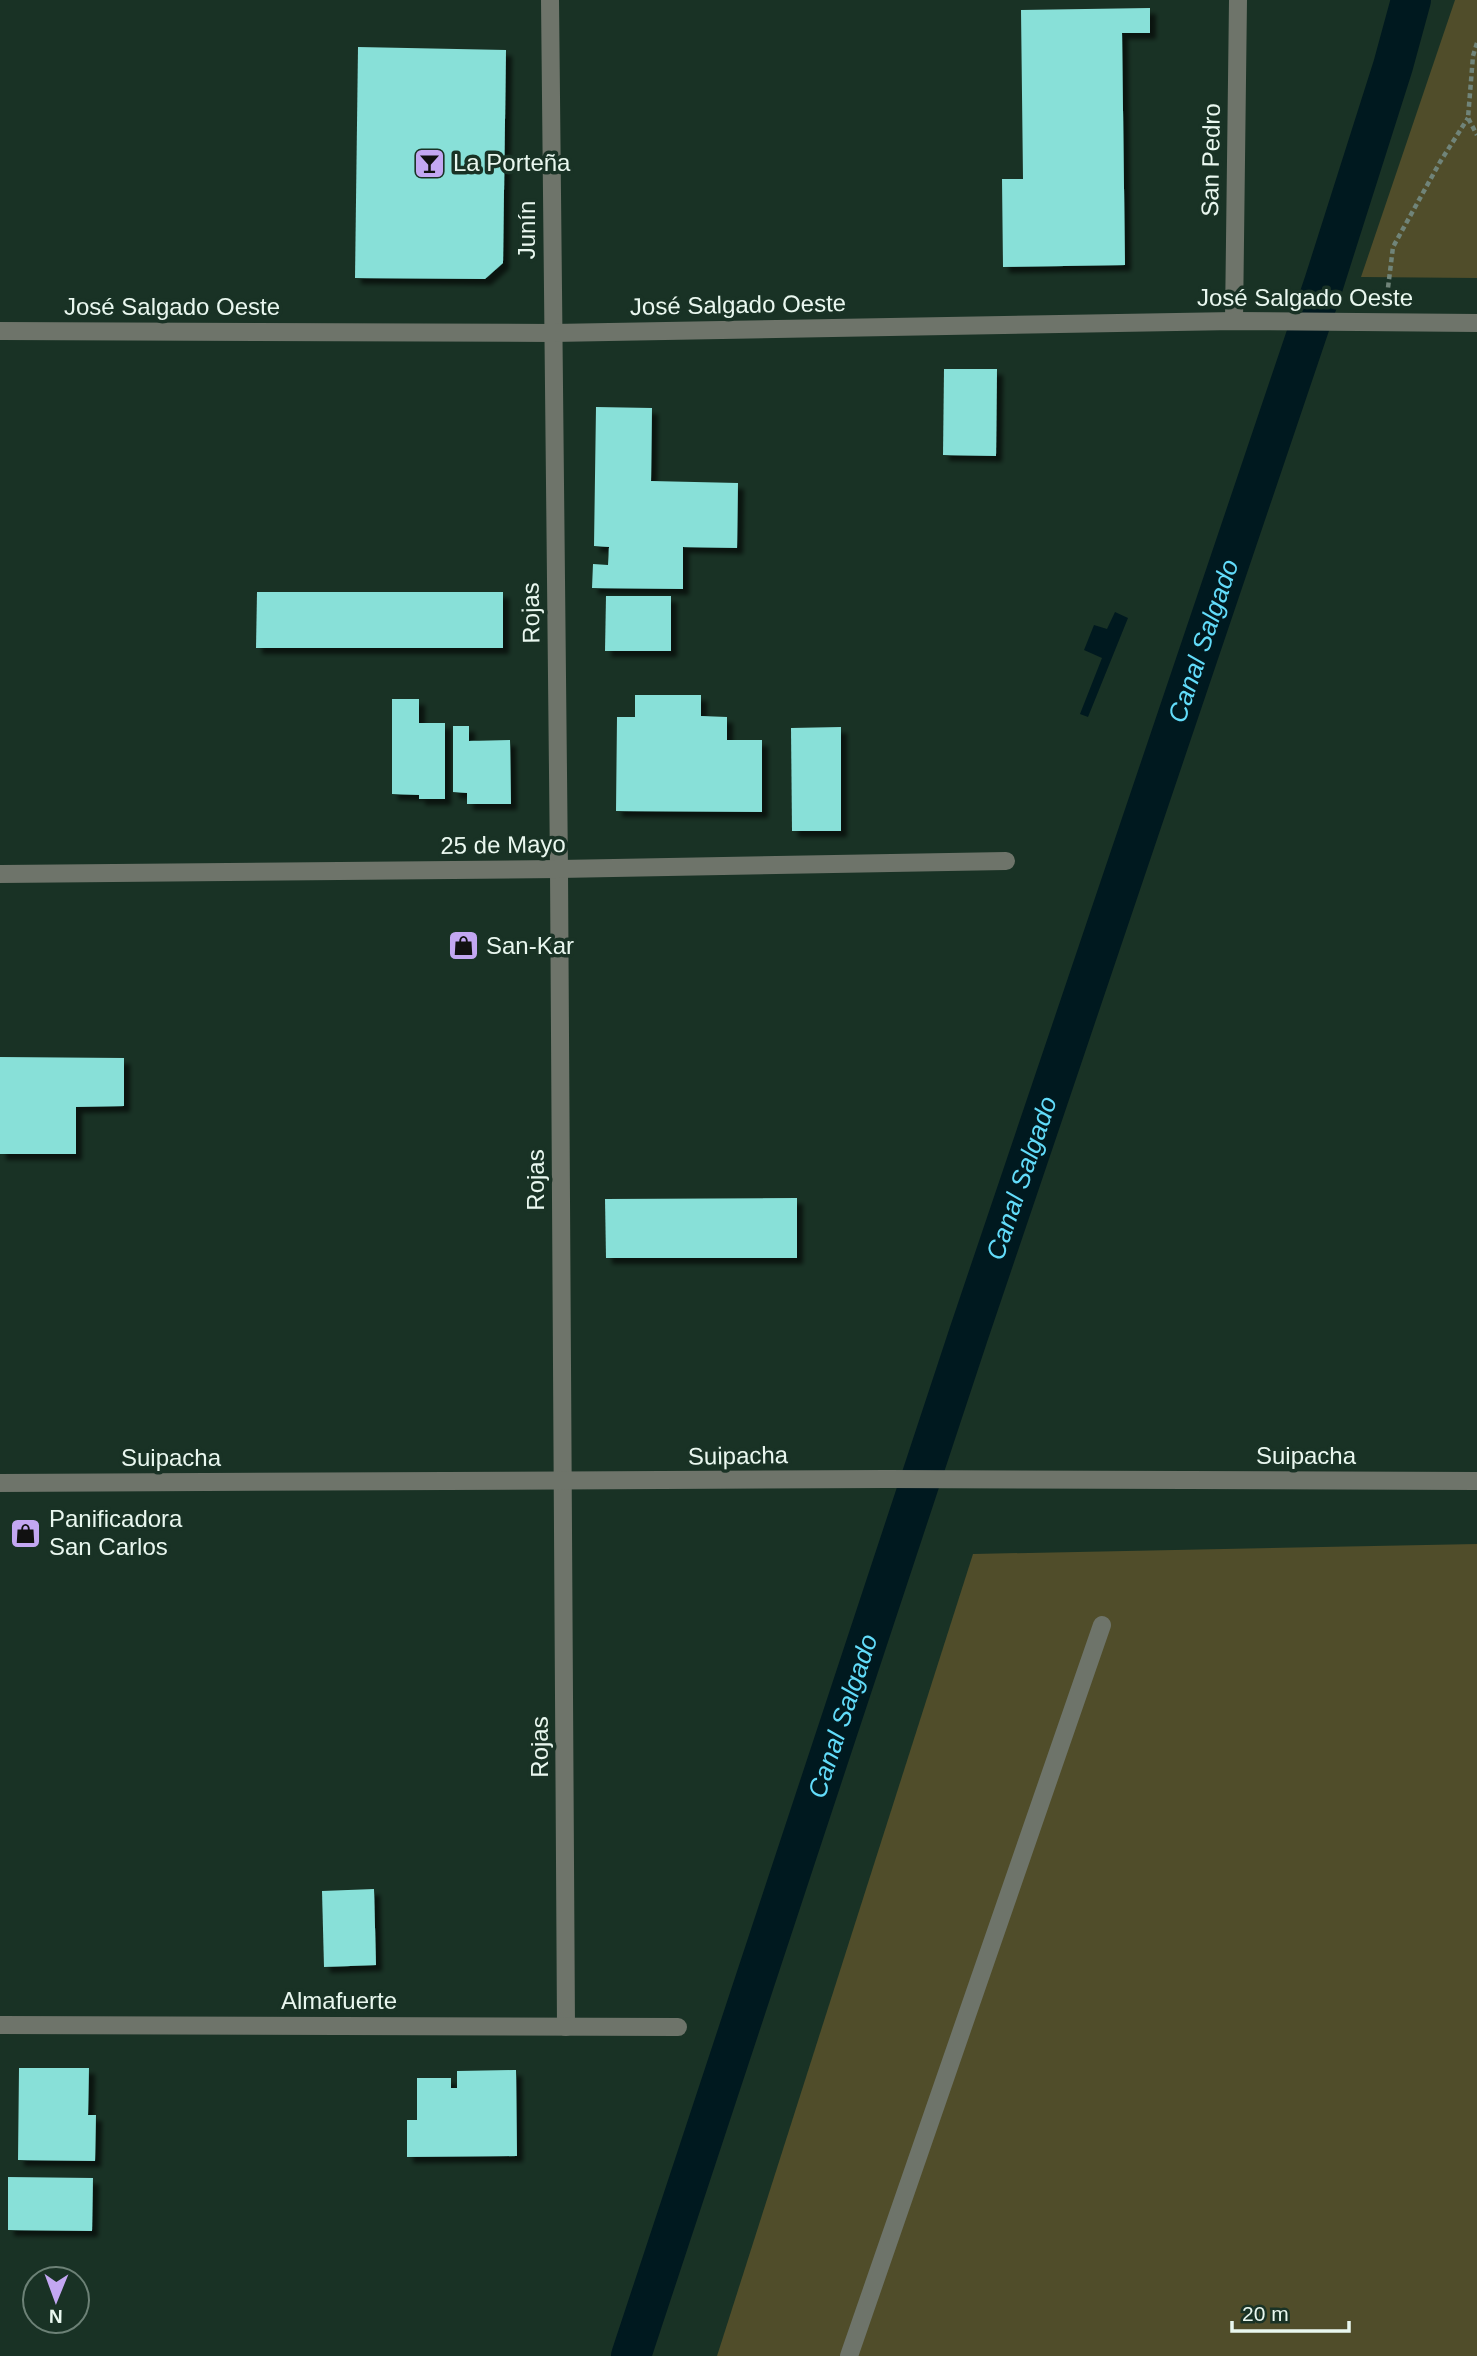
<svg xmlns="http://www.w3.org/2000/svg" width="1477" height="2356" viewBox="0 0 1477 2356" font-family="Arial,sans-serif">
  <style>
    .green { fill: #504d2a }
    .water { fill: #00191f }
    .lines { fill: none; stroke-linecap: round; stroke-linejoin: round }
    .canal { stroke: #00191f; stroke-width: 40 }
    .building { fill: #88e0d8; filter: url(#shadow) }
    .path { stroke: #708479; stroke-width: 4.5; stroke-dasharray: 5 3.5; stroke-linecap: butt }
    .minor { stroke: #6e746a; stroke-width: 18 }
    .labels { text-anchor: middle; stroke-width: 7; stroke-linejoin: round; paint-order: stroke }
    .street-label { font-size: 24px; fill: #e9f7ef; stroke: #193225 }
    .poi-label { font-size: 24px; fill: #e9f7ef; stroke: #193225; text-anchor: start }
    .water-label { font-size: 26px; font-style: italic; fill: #62dcfa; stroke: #193225 }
  </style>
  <defs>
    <filter id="shadow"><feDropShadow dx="6" dy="6" stdDeviation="2" flood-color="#0009"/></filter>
  </defs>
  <rect width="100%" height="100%" fill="#193225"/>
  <g class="green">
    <path d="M1455 0H1477V278L1361 277Z"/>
    <path d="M1477 1544V2356H717L973 1554Z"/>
  </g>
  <path class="water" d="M1115 612 1128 618 1088 717 1080 714 1102 658 1084 650 1094 625 1107 629Z"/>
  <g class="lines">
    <path class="canal" id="s1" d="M631 2356 968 1336 1324 283 1393 66 1411 0"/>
  </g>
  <g class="building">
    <path d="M1150 8V33H1122L1125 265 1003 267 1002 179H1023L1021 10Z"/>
    <path d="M358 47 506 50 503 263 485 279 355 278Z"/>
    <path d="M944 369H997L996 456 943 455Z"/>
    <path d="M596 407 652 408 651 481 738 483 737 548 683 547V589L592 588 593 564 608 565 609 547 594 546Z"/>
    <path d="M257 592H503V648H256Z"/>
    <path d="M606 596H671V651H605Z"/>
    <path d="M635 695H701V716L727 717V740H762V812L616 811 617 717H635Z"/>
    <path d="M392 699H419V723H445V799H419V795L392 794Z"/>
    <path d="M453 726H469V741L510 740 511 804H467V793L453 792Z"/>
    <path d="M841 727V831H792L791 728Z"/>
    <path d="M0 1057 124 1058V1106L76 1107V1154H0Z"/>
    <path d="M797 1198V1258H606L605 1199Z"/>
    <path d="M374 1889 376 1965 324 1967 322 1891Z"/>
    <path d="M19 2068H89L88 2115H96L95 2161 18 2160Z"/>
    <path d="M516 2070 517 2156 407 2157V2120H417V2078H451V2088H457V2071Z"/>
    <path d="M8 2177 93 2178 92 2231 8 2230Z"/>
  </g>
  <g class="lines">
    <g class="path">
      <path d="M1477 43 1473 56 1468 118 1477 135"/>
      <path d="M1387 296 1393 247 1440 162 1468 118"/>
    </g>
    <g class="minor">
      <path d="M550 0 559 869 566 2027"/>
      <path d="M1234 321 1238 0"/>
      <path d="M0 331 553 333 1234 321 1477 323"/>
      <path d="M0 874 559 869 1006 861"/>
      <path d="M0 1483 887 1479 1477 1481"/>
      <path d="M0 2025 678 2027"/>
      <path d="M849 2356 1102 1625"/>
    </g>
  </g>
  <defs>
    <symbol id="bar-square" viewBox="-11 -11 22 22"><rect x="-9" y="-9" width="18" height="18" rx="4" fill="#c3a7f2" stroke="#193225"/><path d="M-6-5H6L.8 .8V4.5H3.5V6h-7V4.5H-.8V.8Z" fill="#111"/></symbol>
    <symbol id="shop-square" viewBox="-11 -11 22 22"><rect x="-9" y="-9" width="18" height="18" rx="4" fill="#c3a7f2" stroke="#193225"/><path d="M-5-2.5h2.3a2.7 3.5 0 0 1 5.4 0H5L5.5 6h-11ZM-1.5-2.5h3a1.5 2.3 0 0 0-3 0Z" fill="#111"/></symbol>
  </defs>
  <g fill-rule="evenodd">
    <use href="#bar-square" x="412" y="146" width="35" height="35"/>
    <use href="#shop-square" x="446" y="928" width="35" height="35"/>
    <use href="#shop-square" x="8" y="1516" width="35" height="35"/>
  </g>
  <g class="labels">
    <g class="street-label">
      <text transform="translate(1211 160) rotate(-89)" y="8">San Pedro</text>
      <text transform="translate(527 230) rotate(-90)" y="8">Junín</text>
      <text x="1305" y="306">José Salgado Oeste</text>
      <text transform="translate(738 305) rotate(-1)" y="8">José Salgado Oeste</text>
      <text x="172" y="315">José Salgado Oeste</text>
      <text transform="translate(531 613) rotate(-91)" y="8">Rojas</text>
      <text transform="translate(503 845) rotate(-1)" y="8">25 de Mayo</text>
      <text transform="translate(536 1180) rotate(-90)" y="8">Rojas</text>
      <text transform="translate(738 1456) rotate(-1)" y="8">Suipacha</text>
      <text x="1306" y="1464">Suipacha</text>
      <text x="171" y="1466">Suipacha</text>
      <text transform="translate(540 1747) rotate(-90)" y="8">Rojas</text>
      <text x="339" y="2009">Almafuerte</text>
    </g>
    <g class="poi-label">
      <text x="453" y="171">La Porteña</text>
      <text x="486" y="954">San-Kar</text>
      <text x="49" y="1527">Panificadora<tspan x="49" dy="28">San Carlos</tspan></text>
    </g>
    <g class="water-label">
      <text dy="9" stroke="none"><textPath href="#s1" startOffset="1808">Canal Salgado</textPath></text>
      <text dy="9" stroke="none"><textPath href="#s1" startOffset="1241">Canal Salgado</textPath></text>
      <text dy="9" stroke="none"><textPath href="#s1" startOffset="674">Canal Salgado</textPath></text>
    </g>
  </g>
  <g transform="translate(56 2300) rotate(181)"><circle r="33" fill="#193225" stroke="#6c8176" stroke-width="2"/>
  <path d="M0-5L12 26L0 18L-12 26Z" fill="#c3a7f2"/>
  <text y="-10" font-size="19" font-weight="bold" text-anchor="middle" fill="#e9f7ef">N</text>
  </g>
  <path d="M1232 2321v10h117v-10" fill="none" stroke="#e9f7ef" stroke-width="3.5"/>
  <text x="1242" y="2321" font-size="21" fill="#e9f7ef" stroke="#193225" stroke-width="5" paint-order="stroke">20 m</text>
</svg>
